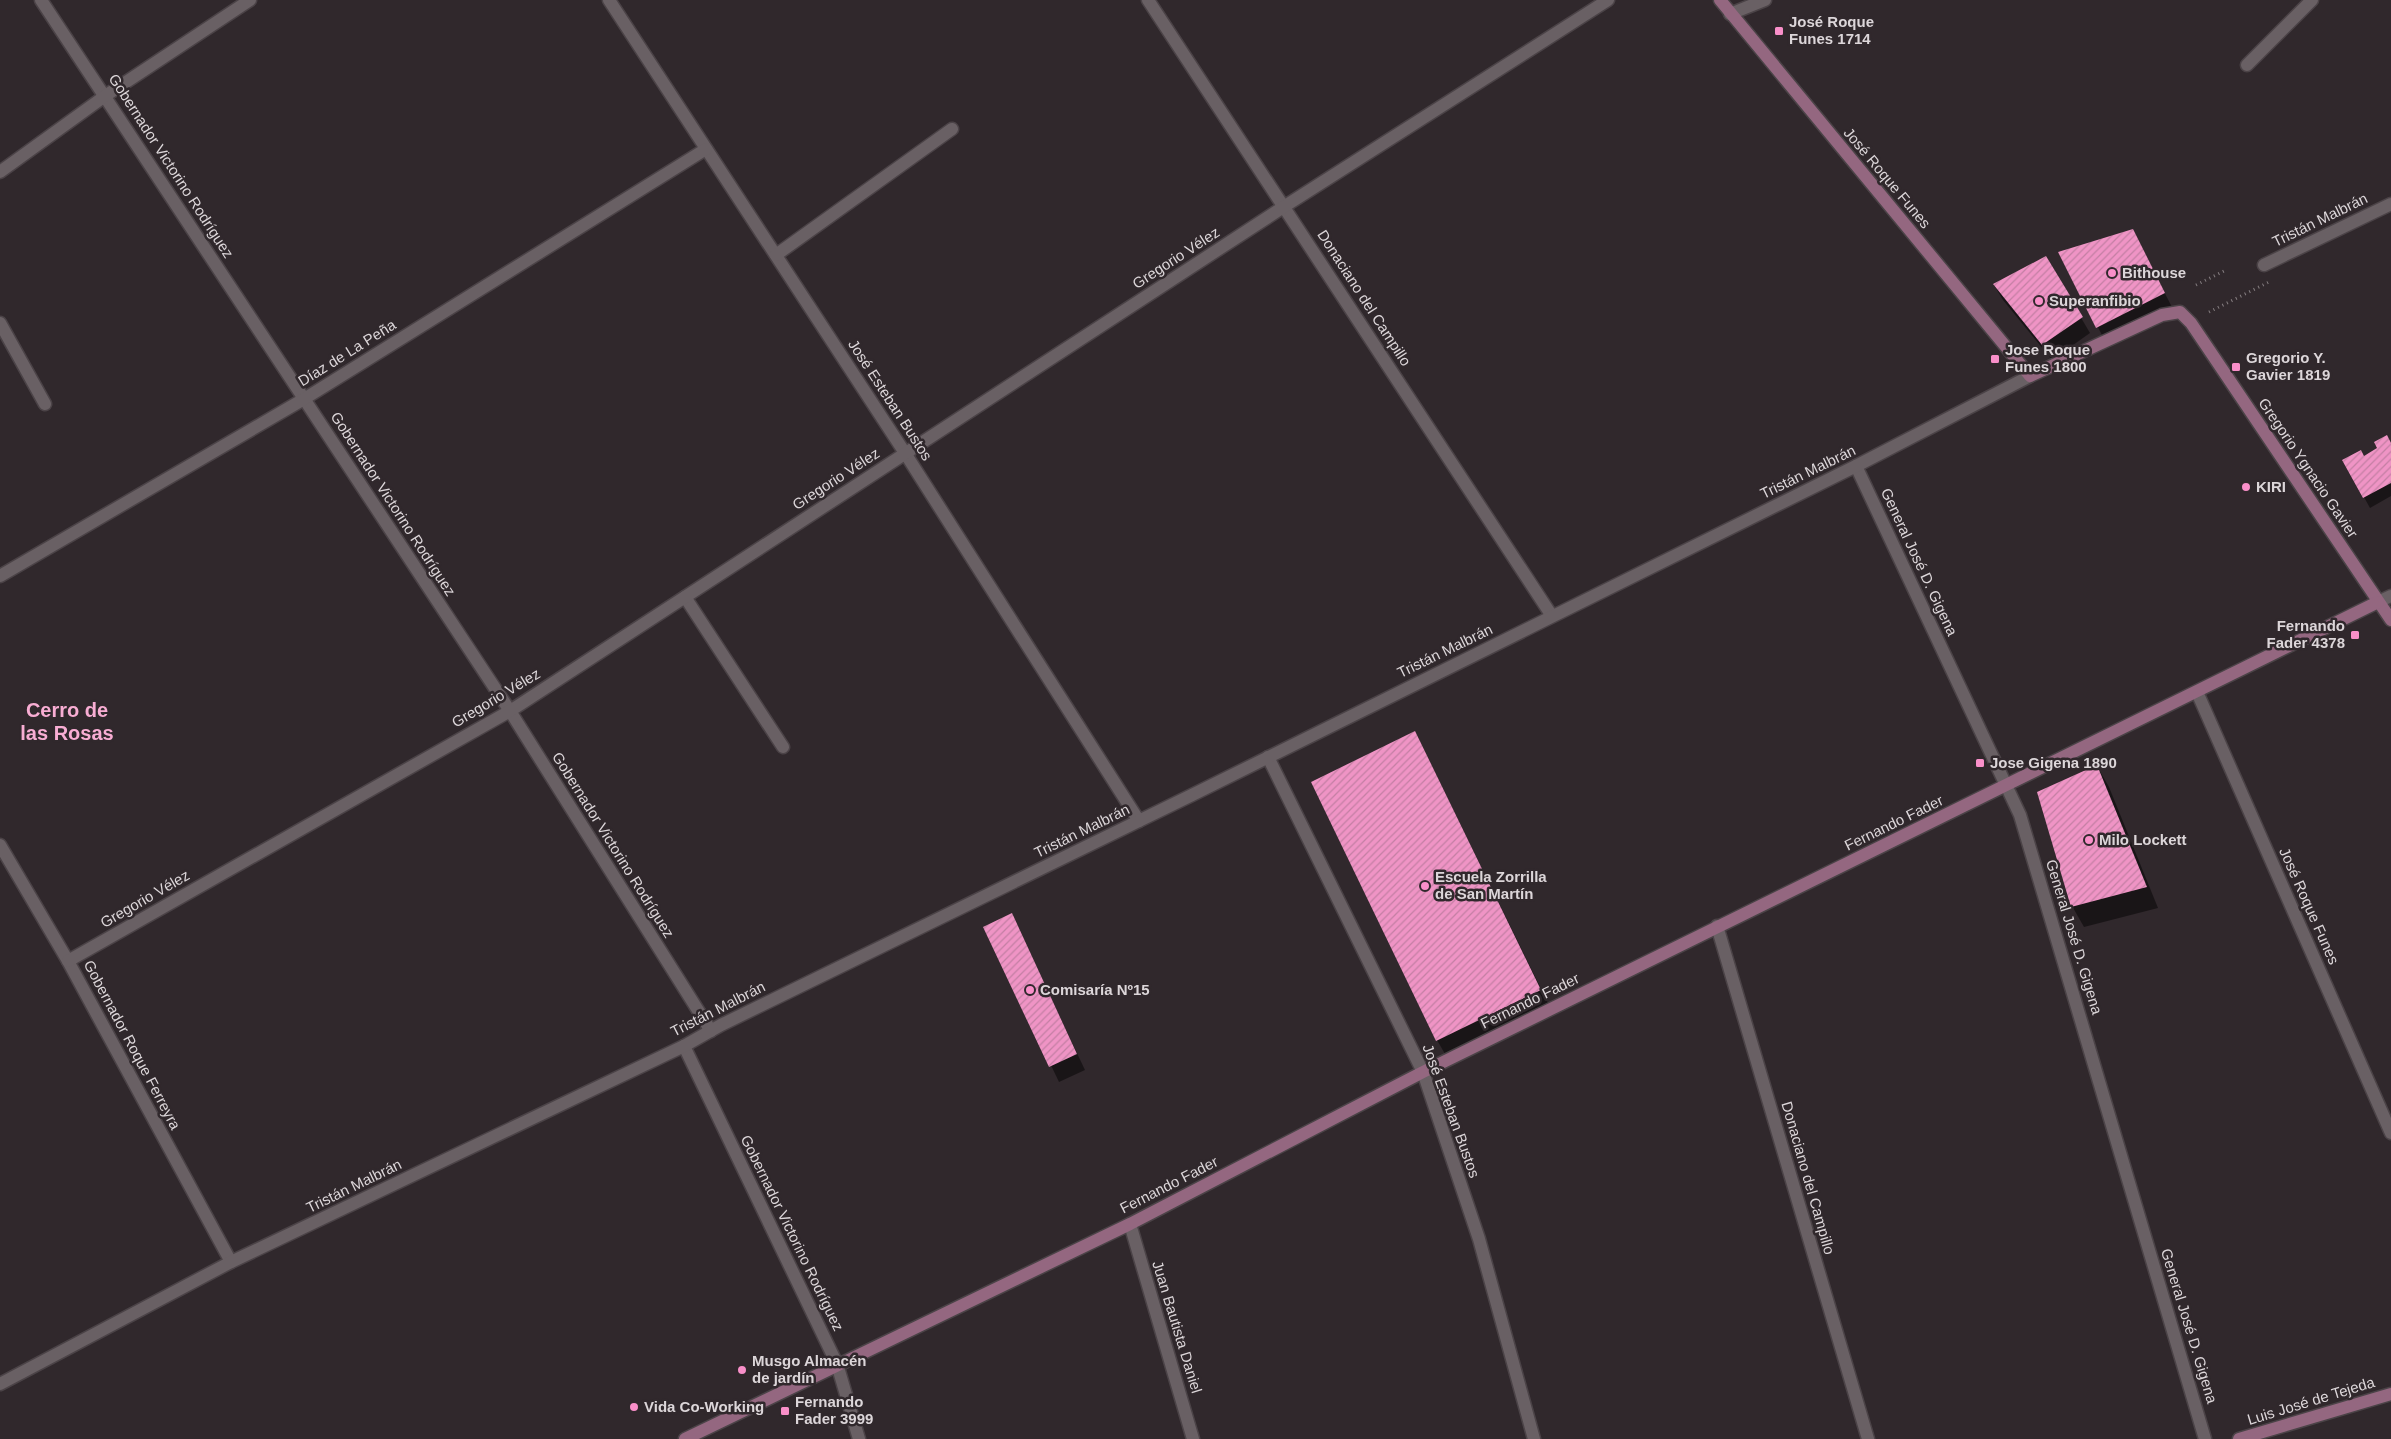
<svg xmlns="http://www.w3.org/2000/svg" width="2391" height="1439" viewBox="0 0 2391 1439" font-family="Helvetica,sans-serif">
  <style>
    .shadow { fill: #0007 }
    .building { fill: url(#building-hatch) }
    .lines { fill: none; stroke-linecap: round; stroke-linejoin: round }
    .minor-casing { stroke: #4b4347; stroke-width: 15 }
    .secondary-casing { stroke: #4b4347; stroke-width: 15 }
    .path { stroke: #857e81; stroke-width: 3; stroke-dasharray: 1 4; stroke-linecap: butt }
    .minor { stroke: #696064; stroke-width: 12 }
    .secondary { stroke: #946780; stroke-width: 12 }
    .poi-dot { fill: #f98fc9; stroke: #30282c; stroke-width: 2 }
    .labels { text-anchor: middle; stroke-width: 5; stroke-linejoin: round; paint-order: stroke }
    .poi-label { font-size: 15px; font-weight: bold; fill: #dcd6d9; stroke: #30282c; text-anchor: start }
    .street-label { font-size: 15px; fill: #dcd6d9; stroke: #30282c }
    .district-label { font-size: 20px; font-weight: bold; fill: #f8add3; stroke: #30282c }
  </style>
  <defs>
    <pattern id="building-hatch" width="6" height="6" patternUnits="userSpaceOnUse" patternTransform="scale(1.25)"><rect width="6" height="6" fill="#ef94c5"/><path d="M-1 1l2-2M0 6l6-6M5 7l2-2" fill="none" stroke="#c47fa4"/></pattern>
  </defs>
  <rect width="100%" height="100%" fill="#30282c"/>
  <g class="shadow">
    <path d="M2132 230 2173 309 2106 343 2060 253Z"/>
    <path d="M2046 258 2090 333 2052 360 2003 300 1994 285Z"/>
    <path d="M2391 445V496L2370 508 2344 461 2363 457Z"/>
    <path d="M1415 732 1552 1011 1449 1061 1437 1040Z"/>
    <path d="M2097 766 2109 787 2158 908 2084 927 2072 906Z"/>
    <path d="M1011 915 1085 1070 1059 1082 985 927Z"/>
  </g>
  <g class="building">
    <path d="M2133 229 2165 293 2096 328 2058 252Z"/>
    <path d="M2046 256 2083 317 2042 345 1993 284Z"/>
    <path d="M2387 435 2391 443V483L2363 498 2342 460 2361 450 2364 456 2377 448 2374 442Z"/>
    <path d="M1415 731 1541 990 1436 1041 1311 782Z"/>
    <path d="M2097 765 2147 887 2071 907 2037 792Z"/>
    <path d="M1012 913 1077 1054 1049 1067 983 927Z"/>
  </g>
  <g class="lines">
    <defs>
      <g id="minor">
        <path d="M41 0 510 711 711 1031"/>
        <path d="M609 0 905 453 1139 821"/>
        <path d="M1148 0 1552 616"/>
        <path d="M1730 14 1765 0"/>
        <path d="M2247 65 2312 0"/>
        <path d="M0 172 105 96 250 0"/>
        <path d="M776 255 952 129"/>
        <path d="M2264 265 2391 204"/>
        <path d="M0 323 45 404"/>
        <path d="M1856 466 2020 815 2205 1439"/>
        <path d="M0 576 304 399 706 149"/>
        <path d="M685 597 783 747"/>
        <path d="M2378 602 2391 596"/>
        <path d="M2197 692 2391 1133"/>
        <path d="M1268 757 1423 1072 1479 1239 1534 1439"/>
        <path d="M0 845 68 961 231 1262"/>
        <path d="M1717 926 1868 1439"/>
        <path d="M68 961 510 711 1285 206 1608 0"/>
        <path d="M684 1046 837 1364 859 1439"/>
        <path d="M1130 1224 1193 1439"/>
        <path d="M0 1384 231 1262 684 1046 721 1025 1192 795 1856 466 2030 376"/>
      </g>
      <g id="secondary">
        <path d="M1720 0 2030 376 2162 315 2180 312 2191 323 2391 620"/>
        <path d="M685 1439 1130 1224 1423 1072 2378 602"/>
        <path d="M2239 1439 2391 1394"/>
      </g>
    </defs>
    <use href="#minor" class="minor-casing"/>
    <use href="#secondary" class="secondary-casing"/>
    <g class="path">
      <path d="M2196 285 2224 271"/>
      <path d="M2209 312 2269 282"/>
    </g>
    <use href="#minor" class="minor"/>
    <use href="#secondary" class="secondary"/>
  </g>
  <g class="poi-dot">
    <rect x="1774" y="26" width="10" height="10" rx="2.5"/>
    <circle cx="2112" cy="273" r="5"/>
    <circle cx="2039" cy="301" r="5"/>
    <rect x="1990" y="354" width="10" height="10" rx="2.5"/>
    <rect x="2231" y="362" width="10" height="10" rx="2.5"/>
    <circle cx="2246" cy="487" r="5"/>
    <rect x="2350" y="630" width="10" height="10" rx="2.5"/>
    <rect x="1975" y="758" width="10" height="10" rx="2.5"/>
    <circle cx="2089" cy="840" r="5"/>
    <circle cx="1425" cy="886" r="5"/>
    <circle cx="1030" cy="990" r="5"/>
    <circle cx="742" cy="1370" r="5"/>
    <circle cx="634" cy="1407" r="5"/>
    <rect x="780" y="1406" width="10" height="10" rx="2.5"/>
  </g>
  <g class="labels">
    <g class="poi-label">
      <text x="1789" y="27">José Roque<tspan x="1789" dy="17">Funes 1714</tspan></text>
      <text x="2122" y="278">Bithouse</text>
      <text x="2049" y="306">Superanfibio</text>
      <text x="2005" y="355">Jose Roque<tspan x="2005" dy="17">Funes 1800</tspan></text>
      <text x="2246" y="363">Gregorio Y.<tspan x="2246" dy="17">Gavier 1819</tspan></text>
      <text x="2256" y="492">KIRI</text>
      <text x="2345" y="631" text-anchor="end">Fernando<tspan x="2345" dy="17">Fader 4378</tspan></text>
      <text x="1990" y="768">Jose Gigena 1890</text>
      <text x="2099" y="845">Milo Lockett</text>
      <text x="1435" y="882">Escuela Zorrilla<tspan x="1435" dy="17">de San Martín</tspan></text>
      <text x="1040" y="995">Comisaría Nº15</text>
      <text x="752" y="1366">Musgo Almacén<tspan x="752" dy="17">de jardín</tspan></text>
      <text x="795" y="1407">Fernando<tspan x="795" dy="17">Fader 3999</tspan></text>
      <text x="644" y="1412">Vida Co-Working</text>
    </g>
    <g class="street-label">
      <text transform="translate(171 166) rotate(57)" y="5">Gobernador Victorino Rodríguez</text>
      <text transform="translate(1887 178) rotate(50)" y="5">José Roque Funes</text>
      <text transform="translate(2320 220) rotate(-26)" y="5">Tristán Malbrán</text>
      <text transform="translate(1176 258) rotate(-33)" y="5">Gregorio Vélez</text>
      <text transform="translate(1364 298) rotate(57)" y="5">Donaciano del Campillo</text>
      <text transform="translate(347 353) rotate(-32)" y="5">Díaz de La Peña</text>
      <text transform="translate(890 400) rotate(57)" y="5">José Esteban Bustos</text>
      <text transform="translate(2308 468) rotate(56)" y="5">Gregorio Ygnacio Gavier</text>
      <text transform="translate(1808 472) rotate(-26)" y="5">Tristán Malbrán</text>
      <text transform="translate(836 479) rotate(-33)" y="5">Gregorio Vélez</text>
      <text transform="translate(393 504) rotate(57)" y="5">Gobernador Victorino Rodríguez</text>
      <text transform="translate(1919 562) rotate(65)" y="5">General José D. Gigena</text>
      <text transform="translate(1445 651) rotate(-26)" y="5">Tristán Malbrán</text>
      <text transform="translate(496 698) rotate(-31)" y="5">Gregorio Vélez</text>
      <text transform="translate(1894 823) rotate(-26)" y="5">Fernando Fader</text>
      <text transform="translate(1082 831) rotate(-26)" y="5">Tristán Malbrán</text>
      <text transform="translate(613 845) rotate(58)" y="5">Gobernador Victorino Rodríguez</text>
      <text transform="translate(145 899) rotate(-30)" y="5">Gregorio Vélez</text>
      <text transform="translate(2309 906) rotate(66)" y="5">José Roque Funes</text>
      <text transform="translate(2074 937) rotate(73)" y="5">General José D. Gigena</text>
      <text transform="translate(1530 1001) rotate(-26)" y="5">Fernando Fader</text>
      <text transform="translate(718 1009) rotate(-27)" y="5">Tristán Malbrán</text>
      <text transform="translate(132 1045) rotate(62)" y="5">Gobernador Roque Ferreyra</text>
      <text transform="translate(1451 1111) rotate(70)" y="5">José Esteban Bustos</text>
      <text transform="translate(1808 1178) rotate(74)" y="5">Donaciano del Campillo</text>
      <text transform="translate(1169 1185) rotate(-27)" y="5">Fernando Fader</text>
      <text transform="translate(354 1186) rotate(-26)" y="5">Tristán Malbrán</text>
      <text transform="translate(792 1233) rotate(64)" y="5">Gobernador Victorino Rodríguez</text>
      <text transform="translate(2189 1326) rotate(73)" y="5">General José D. Gigena</text>
      <text transform="translate(1177 1327) rotate(73)" y="5">Juan Bautista Daniel</text>
      <text transform="translate(2311 1401) rotate(-17)" y="5">Luis José de Tejeda</text>
    </g>
    <g class="district-label">
      <text x="67" y="717">Cerro de<tspan x="67" dy="23">las Rosas</tspan></text>
    </g>
  </g>
</svg>
